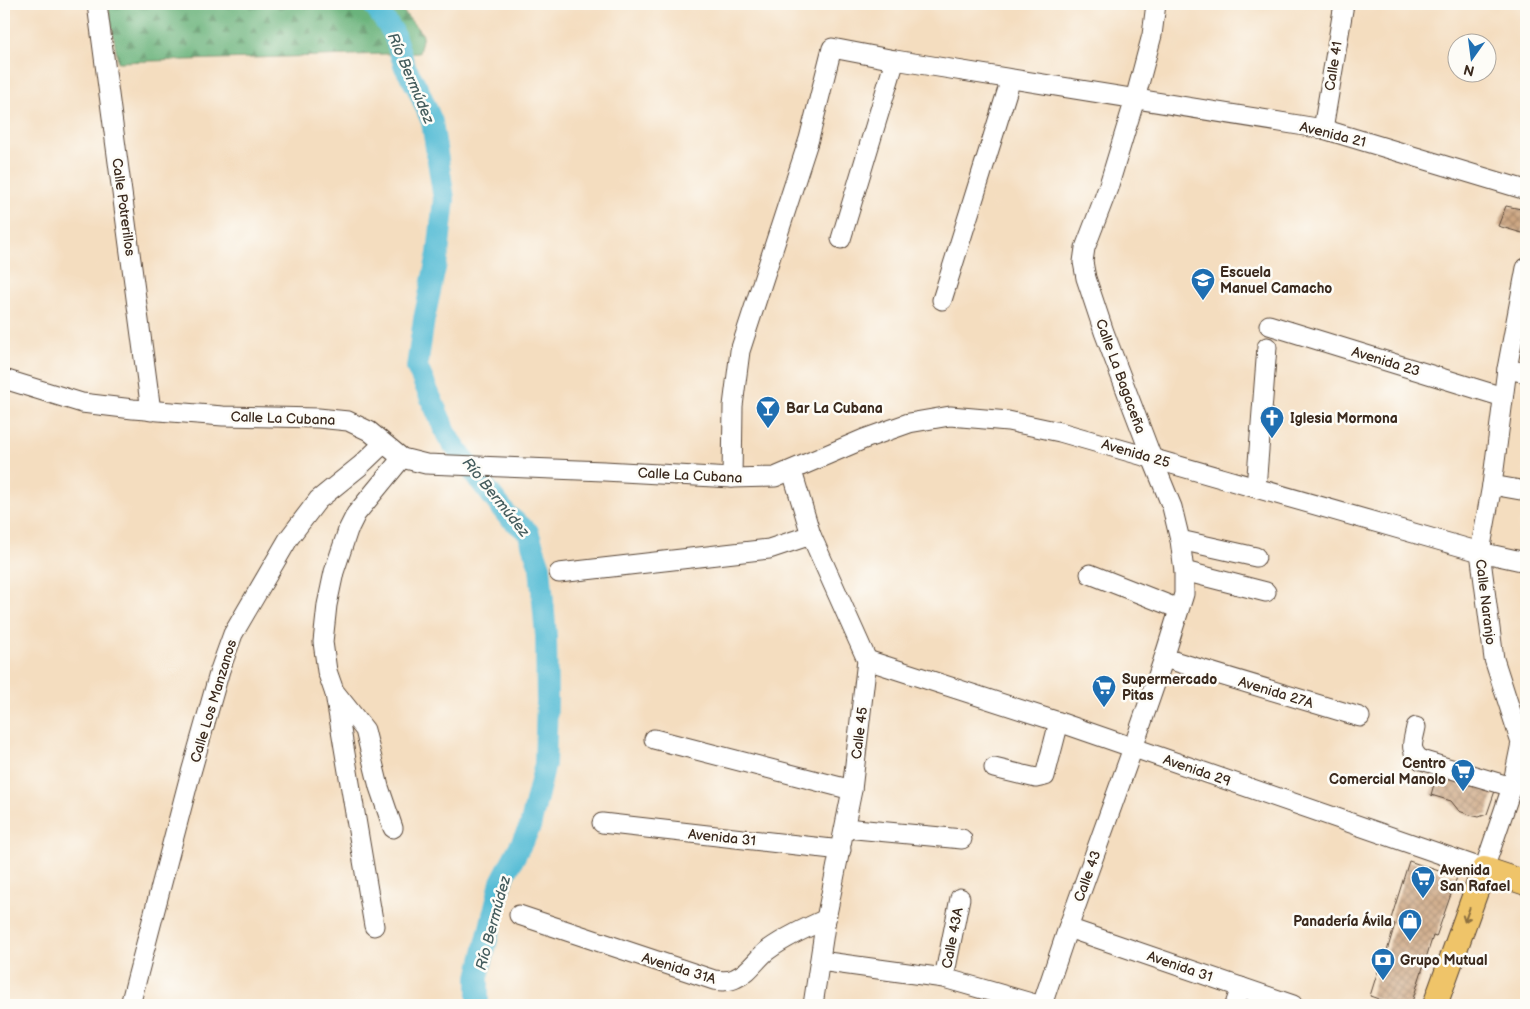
<svg xmlns="http://www.w3.org/2000/svg" width="1530" height="1009" viewBox="0 0 1530 1009" font-family="'Balsamiq Sans',sans-serif">
  <style>
    .forest { fill: url(#forest-firs); stroke: #526e4c }
    .lines { fill: none; stroke-linecap: round; stroke-linejoin: round }
    .river { stroke: #58bdd6; stroke-width: 22 }
    .building { fill: url(#building-cross-hatch) }
    .minor-casing { stroke: #574536; stroke-width: 21 }
    .major-casing { stroke: #574536; stroke-width: 26 }
    .minor { stroke: #fff; stroke-width: 19 }
    .major { stroke: #efc469; stroke-width: 24 }
    .oneway { stroke: #8c6f40 }
    .labels { text-anchor: middle; stroke-width: 5; stroke-linejoin: round; paint-order: stroke }
    .street-label { font-size: 14px; fill: #3b2a1e; stroke: #fdfcf7 }
    .poi-label { font-size: 14px; font-weight: bold; fill: #3b2a1e; stroke: #fdfcf7; text-anchor: start }
    .water-label { font-size: 15px; font-style: italic; fill: #455d5e; stroke: #fdfcf7 }
  </style>
  <defs>
    <pattern id="forest-firs" width="22" height="20" patternUnits="userSpaceOnUse" patternTransform="scale(1.25)"><rect width="22" height="20" fill="#6ab37b"/><path d="M5 1l3.5 6h-7zM16 11l3.5 6h-7z" fill="#589264"/></pattern>
    <pattern id="building-cross-hatch" width="8" height="8" patternUnits="userSpaceOnUse" patternTransform="scale(1.25)"><rect width="8" height="8" fill="#cca581"/><path d="M0 0l8 8M0 8l8-8" fill="none" stroke="#a78769"/></pattern>
  </defs>
  <rect width="100%" height="100%" fill="#fdfcf7"/>
  <filter id="ink" filterUnits="userSpaceOnUse"><feTurbulence type="fractalNoise" baseFrequency=".02" numOctaves="2"/><feDisplacementMap in="SourceGraphic" scale="10" xChannelSelector="R" yChannelSelector="G"/><feConvolveMatrix kernelMatrix="1 2 1 2 8 2 1 2 1" color-interpolation-filters="sRGB"/></filter>
  <filter id="wash" filterUnits="userSpaceOnUse"><feTurbulence type="fractalNoise" baseFrequency=".0096" numOctaves="4" result="noise"/><feDisplacementMap in="SourceGraphic" scale="20" xChannelSelector="R" yChannelSelector="G"/><feGaussianBlur stdDeviation="1.12" result="paint"/><feColorMatrix in="noise" values="0 0 0 0 0 0 0 0 0 0 0 0 0 0 0 0 0 1.4 0 .05"/><feComposite in="paint" operator="in"/></filter>
  <g filter="url(#wash)">
    <rect width="100%" height="100%" fill="#f4ddbf"/>
    <path class="forest" d="M108 4H397L423 35 419 53 118 62Z"/>
    <g class="lines">
      <path class="river" d="M373 4 393 32 405 67 418 89 432 122 444 199 438 254 424 319 417 367 448 437 475 474 507 515 528 532 540 567 546 636 547 701 545 764 530 827 501 882 478 977V1005"/>
    </g>
    <g id="blocks">
      <g class="building">
        <path d="M1506 206 1526 210 1522 233 1498 226Z"/>
        <path d="M1438 769 1496 788 1487 814 1479 817 1470 815 1459 811 1451 801 1431 795Z"/>
        <path d="M1409 861 1457 877 1436 937 1433 936 1411 1005H1383L1384 1001 1370 996 1380 964 1382 965 1385 958 1395 924 1390 922Z"/>
      </g>
    </g>
  </g>
  <g filter="url(#ink)">
    <use href="#blocks" fill-opacity="0" stroke="#574536" stroke-width="1"/>
    <g class="lines">
      <defs>
        <g id="minor">
          <path d="M97 4 151 411"/>
          <path d="M1323 129 1344 4"/>
          <path d="M841 239 895 60"/>
          <path d="M942 300 1011 79"/>
          <path d="M1269 325 1503 397"/>
          <path d="M1507 369 1526 373"/>
          <path d="M4 379 82 403 133 409 223 416 318 418 348 421 369 431 402 458 426 464 604 471 732 478 775 477 864 439 909 423 950 416 1008 421 1060 432 1480 552 1526 562"/>
          <path d="M792 471 811 535 867 660 852 790 826 919 813 1005"/>
          <path d="M732 478 733 406 740 351 809 139 832 48 895 60 1323 129 1526 190"/>
          <path d="M1492 485 1526 491"/>
          <path d="M1256 488 1267 347"/>
          <path d="M1180 540 1256 557"/>
          <path d="M1184 571 1266 592"/>
          <path d="M559 573 769 549 811 535"/>
          <path d="M1090 574 1179 609"/>
          <path d="M1164 658 1360 717"/>
          <path d="M867 660 1059 722 1484 869 1512 787 1521 743 1494 659 1480 552 1492 485 1507 369 1526 268"/>
          <path d="M335 694 374 926"/>
          <path d="M1416 727C1413 743 1408 749 1421 760L1512 787"/>
          <path d="M654 739 852 790"/>
          <path d="M994 768 1036 778 1045 776 1059 722"/>
          <path d="M602 823 841 850"/>
          <path d="M393 828 379 787 365 730 334 691 327 671 323 642 327 605 334 572 348 530 356 514 402 458"/>
          <path d="M845 828 962 839"/>
          <path d="M519 915 714 980C721 981 729 982 736 978 750 972 757 958 768 950 786 937 806 928 826 919"/>
          <path d="M1068 928 1293 1005"/>
          <path d="M820 961 944 978 1038 1005"/>
          <path d="M944 978 960 898"/>
          <path d="M130 1005 188 783 220 670 233 634 289 538 318 500 360 466 383 444"/>
          <path d="M1042 1005 1068 928 1133 748 1164 658 1184 594V571L1180 540 1172 507 1152 458 1104 332 1086 278 1083 262 1085 248 1108 188 1135 99 1152 35 1156 4"/>
          <path d="M1235 1005 1241 987"/>
        </g>
        <path id="major" d="M1435 1005 1484 869 1526 883"/>
      </defs>
      <use href="#minor" class="minor-casing"/>
      <use href="#major" class="major-casing"/>
      <use href="#minor" class="minor"/>
      <use href="#major" class="major"/>
    </g>
    <defs><path id="oneway-shaft" d="M-6 0H5M1.5-3L5.5 0L1.5 3" fill="none" stroke-width="1.6" stroke-linecap="round" stroke-linejoin="round" transform="scale(1.25)"/></defs>
    <use class="oneway" href="#oneway-shaft" transform="translate(1467 915) rotate(110)"/>
  </g>
  <defs>
    <symbol id="school-pin" viewBox="-11 -11 22 30"><path d="M0 17L-7.5 6A9.5 9.5 0 1 1 7.5 6Z" fill="#1f6fb2" stroke="#fdfcf7"/><path d="M0-5L7-2L0 1L-7-2ZM-4 1L0 2.5L4 1V4Q0 6-4 4Z" fill="#fff"/></symbol>
    <symbol id="bar-pin" viewBox="-11 -11 22 30"><path d="M0 17L-7.5 6A9.5 9.5 0 1 1 7.5 6Z" fill="#1f6fb2" stroke="#fdfcf7"/><path d="M-6-5H6L.8 .8V4.5H3.5V6h-7V4.5H-.8V.8Z" fill="#fff"/></symbol>
    <symbol id="church-pin" viewBox="-11 -11 22 30"><path d="M0 17L-7.5 6A9.5 9.5 0 1 1 7.5 6Z" fill="#1f6fb2" stroke="#fdfcf7"/><path d="M-1.2-6h2.4v3.5h3.3v2.4h-3.3V6h-2.4V-.1h-3.3v-2.4h3.3Z" fill="#fff"/></symbol>
    <symbol id="supermarket-pin" viewBox="-11 -11 22 30"><path d="M0 17L-7.5 6A9.5 9.5 0 1 1 7.5 6Z" fill="#1f6fb2" stroke="#fdfcf7"/><path d="M-6-5.5h2.5l.6 2H6L4.5 2H-2.5L-4.4-4H-6ZM-1.5 3.2a1.3 1.3 0 1 0 .1 0ZM3 3.2a1.3 1.3 0 1 0 .1 0Z" fill="#fff"/></symbol>
    <symbol id="shop-pin" viewBox="-11 -11 22 30"><path d="M0 17L-7.5 6A9.5 9.5 0 1 1 7.5 6Z" fill="#1f6fb2" stroke="#fdfcf7"/><path d="M-5-2.5h2.3a2.7 3.5 0 0 1 5.4 0H5L5.5 6h-11ZM-1.5-2.5h3a1.5 2.3 0 0 0-3 0Z" fill="#fff"/></symbol>
    <symbol id="bank-pin" viewBox="-11 -11 22 30"><path d="M0 17L-7.5 6A9.5 9.5 0 1 1 7.5 6Z" fill="#1f6fb2" stroke="#fdfcf7"/><path d="M-6-4H6V4H-6ZM0-2.3a2.3 2.3 0 1 0 0 4.6a2.3 2.3 0 1 0 0-4.6Z" fill="#fff"/></symbol>
  </defs>
  <g fill-rule="evenodd">
    <use href="#school-pin" x="1189" y="266" width="28" height="38"/>
    <use href="#bar-pin" x="754" y="394" width="28" height="38"/>
    <use href="#church-pin" x="1258" y="404" width="28" height="38"/>
    <use href="#supermarket-pin" x="1090" y="673" width="28" height="38"/>
    <use href="#supermarket-pin" x="1449" y="757" width="28" height="38"/>
    <use href="#supermarket-pin" x="1409" y="864" width="28" height="38"/>
    <use href="#shop-pin" x="1396" y="907" width="28" height="38"/>
    <use href="#bank-pin" x="1369" y="946" width="28" height="38"/>
  </g>
  <g class="labels">
    <g class="street-label">
      <text transform="translate(1333 66) rotate(-81)" y="5">Calle 41</text>
      <text transform="translate(1333 134) rotate(14)" y="5">Avenida 21</text>
      <text transform="translate(124 207) rotate(82)" y="5">Calle Potrerillos</text>
      <text transform="translate(1386 361) rotate(17)" y="5">Avenida 23</text>
      <text transform="translate(1121 376) rotate(70)" y="5">Calle La Bagaceña</text>
      <text transform="translate(283 418) rotate(2)" y="5">Calle La Cubana</text>
      <text transform="translate(1136 453) rotate(16)" y="5">Avenida 25</text>
      <text transform="translate(690 475) rotate(3)" y="5">Calle La Cubana</text>
      <text transform="translate(1486 602) rotate(83)" y="5">Calle Naranjo</text>
      <text transform="translate(1276 692) rotate(17)" y="5">Avenida 27A</text>
      <text transform="translate(213 701) rotate(-73)" y="5">Calle Los Manzanos</text>
      <text transform="translate(859 733) rotate(-83)" y="5">Calle 45</text>
      <text transform="translate(1197 770) rotate(19)" y="5">Avenida 29</text>
      <text transform="translate(722 837) rotate(6)" y="5">Avenida 31</text>
      <text transform="translate(1087 876) rotate(-70)" y="5">Calle 43</text>
      <text transform="translate(952 938) rotate(-79)" y="5">Calle 43A</text>
      <text transform="translate(1180 966) rotate(19)" y="5">Avenida 31</text>
      <text transform="translate(679 968) rotate(17)" y="5">Avenida 31A</text>
    </g>
    <g class="poi-label">
      <text x="1220" y="277">Escuela<tspan x="1220" dy="16">Manuel Camacho</tspan></text>
      <text x="786" y="413">Bar La Cubana</text>
      <text x="1290" y="423">Iglesia Mormona</text>
      <text x="1122" y="684">Supermercado<tspan x="1122" dy="16">Pitas</tspan></text>
      <text x="1446" y="768" text-anchor="end">Centro<tspan x="1446" dy="16">Comercial Manolo</tspan></text>
      <text x="1440" y="875">Avenida<tspan x="1440" dy="16">San Rafael</tspan></text>
      <text x="1392" y="926" text-anchor="end">Panadería Ávila</text>
      <text x="1400" y="965">Grupo Mutual</text>
    </g>
    <g class="water-label">
      <text transform="translate(411 78) rotate(67)" y="5">Río Bermúdez</text>
      <text transform="translate(496 497) rotate(51)" y="5">Río Bermúdez</text>
      <text transform="translate(493 923) rotate(-75)" y="5">Río Bermúdez</text>
    </g>
  </g>
  <rect width="1530" height="1009" fill="none" stroke="#fdfcf7" stroke-width="20"/>
  <g transform="translate(1472 58) rotate(194)"><circle r="24" fill="#fdfcf7" stroke="#afa8a0"/>
  <path d="M0-4L9 19L0 12L-9 19Z" fill="#1f6fb2"/>
  <text y="-8" font-size="14" font-weight="bold" text-anchor="middle" fill="#3b2a1e">N</text>
  </g>
</svg>
